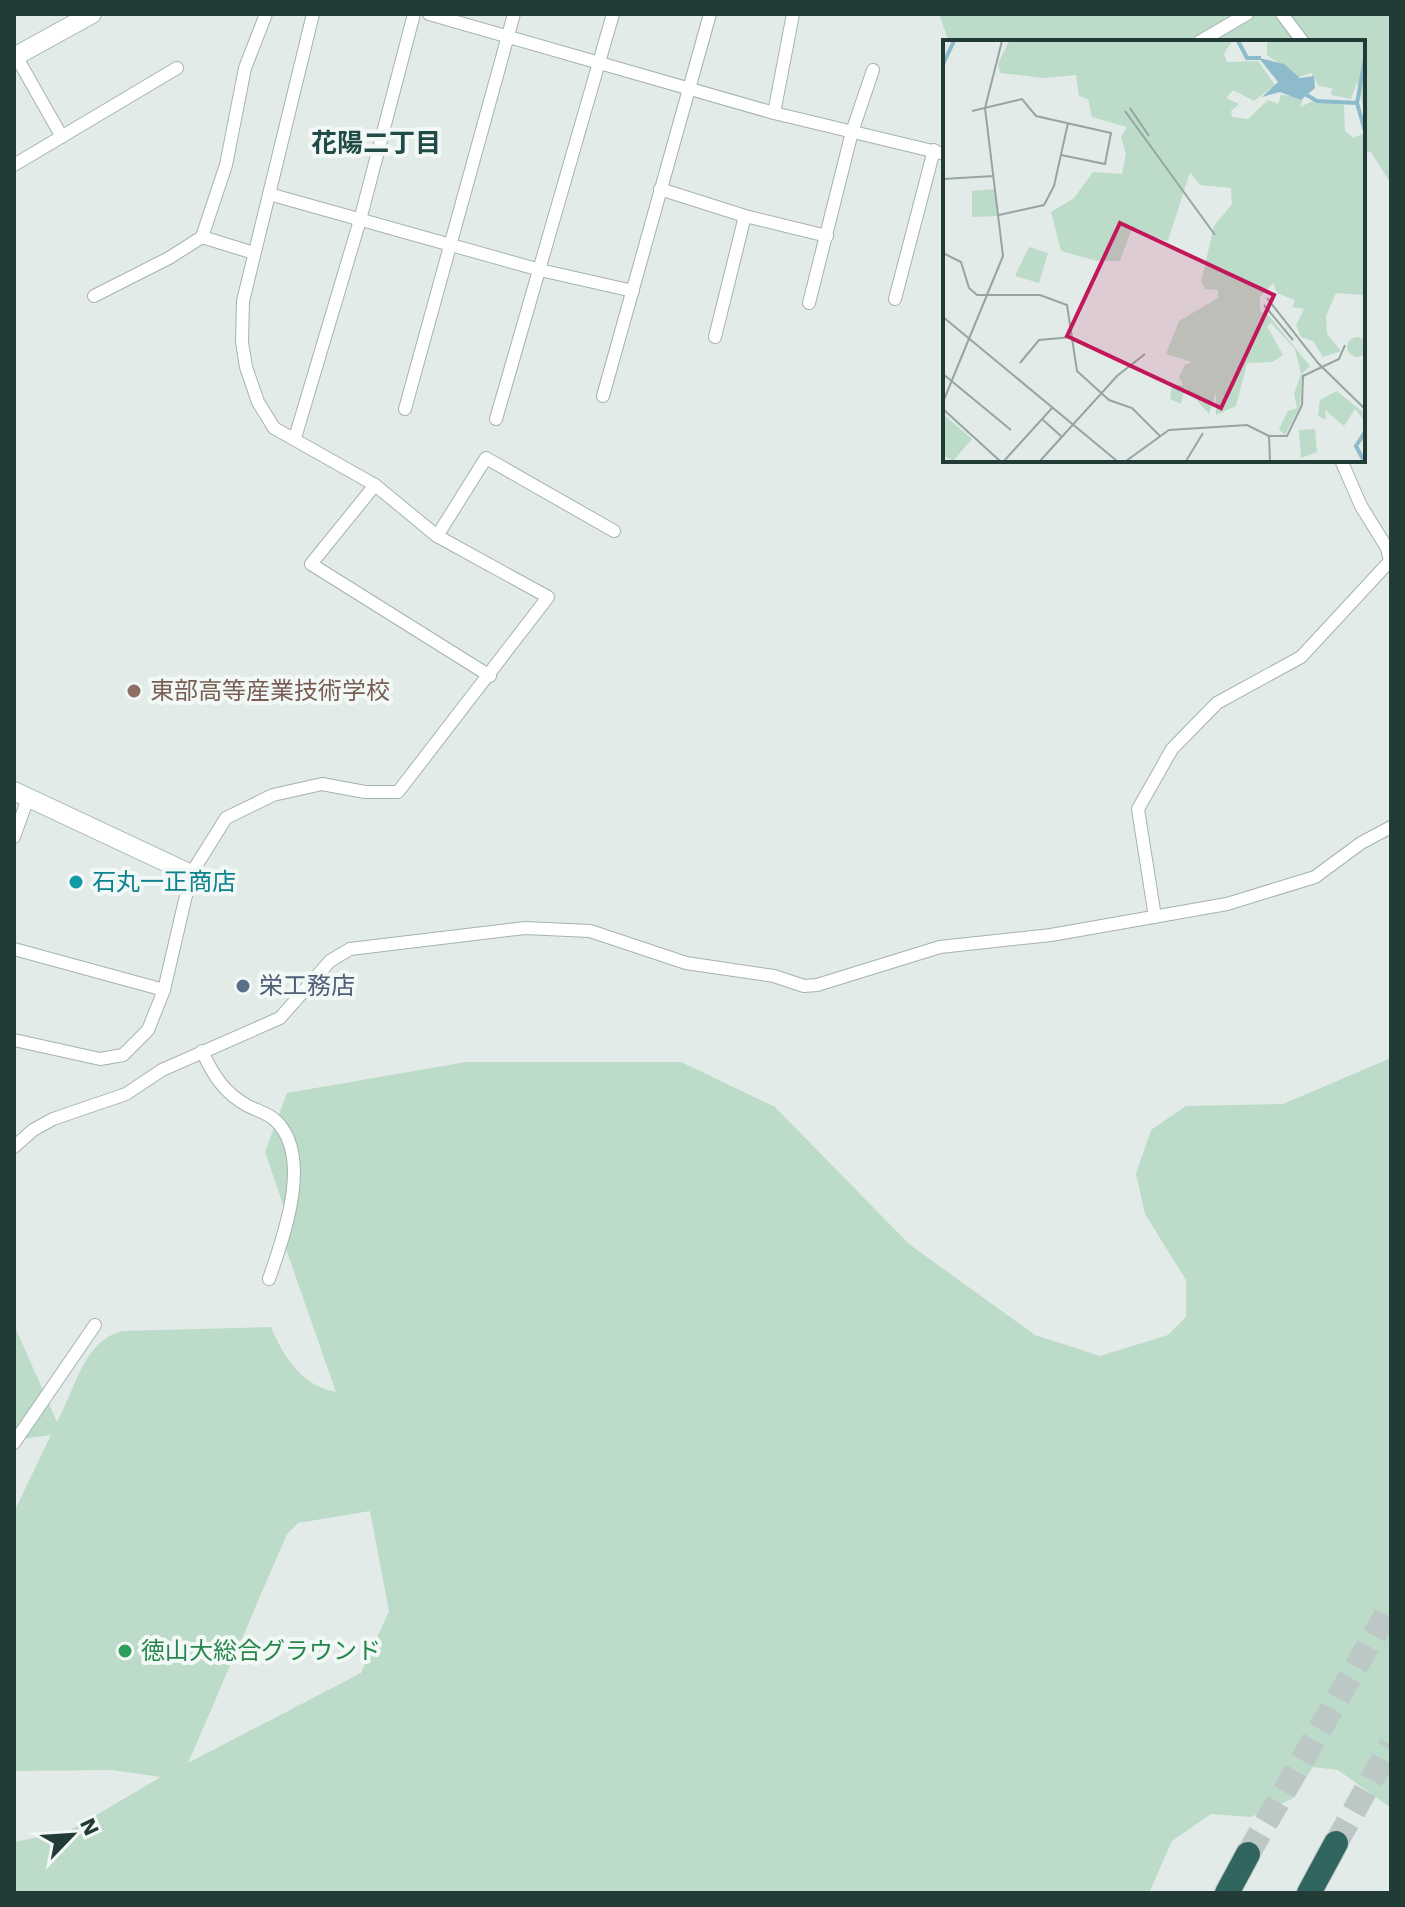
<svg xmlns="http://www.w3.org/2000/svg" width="1405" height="1907" viewBox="0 0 1405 1907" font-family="'Work Sans','Noto Sans JP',sans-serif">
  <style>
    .green { fill: #bcdbc8; fill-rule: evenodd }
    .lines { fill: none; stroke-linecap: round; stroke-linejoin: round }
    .highway-tunnel { stroke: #bcc8c5; stroke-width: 24; stroke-dasharray: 24 12; stroke-linecap: butt }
    .street-casing { stroke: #a5b3af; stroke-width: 14 }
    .secondary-casing { stroke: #a1b6b1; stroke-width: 20 }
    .highway-casing { stroke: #c1c8c7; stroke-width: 26 }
    .street { stroke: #fff; stroke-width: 12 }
    .secondary { stroke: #fff; stroke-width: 18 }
    .highway { stroke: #316560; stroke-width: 24 }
    .education-dot { fill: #8d6e63; stroke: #f2f8f5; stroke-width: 3 }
    .culture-dot { fill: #0f9aa8; stroke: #f2f8f5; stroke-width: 3 }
    .service-dot { fill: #5c6f8a; stroke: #f2f8f5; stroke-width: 3 }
    .leisure-dot { fill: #2e9e5b; stroke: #f2f8f5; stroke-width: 3 }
    .labels { text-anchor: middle; stroke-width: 8; stroke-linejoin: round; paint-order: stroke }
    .education-label { font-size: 24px; fill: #785e54; stroke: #f2f8f5; text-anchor: start }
    .culture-label { font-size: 24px; fill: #0d838f; stroke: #f2f8f5; text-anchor: start }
    .service-label { font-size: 24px; fill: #4e5e75; stroke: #f2f8f5; text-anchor: start }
    .leisure-label { font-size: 24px; fill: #27864d; stroke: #f2f8f5; text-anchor: start }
    .neighbourhood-label { font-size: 26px; font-weight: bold; fill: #204b46; stroke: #f2f8f5 }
    .inset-river { fill: none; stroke: #8dbbcc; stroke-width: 4 }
    .inset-road { fill: none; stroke: #96a5a1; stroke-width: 2 }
    .view { fill: #c2185b; fill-opacity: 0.15; stroke: #c2185b; stroke-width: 4 }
    .inset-edge { fill: none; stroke: #233b37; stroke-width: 4 }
  </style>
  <rect width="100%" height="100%" fill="#e2ebe8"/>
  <g class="green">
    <path d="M939 14H1391V184L1371 152 1363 151V42H949Z"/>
    <path d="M1391 1058V1808L1338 1770 1313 1767 1292 1799 1251 1817 1211 1814 1172 1841 1149 1893H14V1842L69 1831 161 1777 112 1770 14 1771V1512L51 1435 14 1440V1325L57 1422C75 1390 83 1341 122 1331L271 1327C283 1356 302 1386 336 1392L286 1249V1213L265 1152 287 1093 466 1062H681L775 1107 909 1244 1035 1335 1100 1356 1168 1335 1186 1317V1280L1145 1214 1136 1174 1151 1130 1186 1106 1283 1104ZM370 1511 389 1611 361 1673 188 1763 287 1534 298 1523Z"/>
  </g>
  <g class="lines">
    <g class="highway-tunnel">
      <path d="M1336 1843 1391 1745"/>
      <path d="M1248 1854 1391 1606"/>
    </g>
    <defs>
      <g id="street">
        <path d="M429 14 774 113 945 154"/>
        <path d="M1282 14 1303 42"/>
        <path d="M1199 42 1247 14"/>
        <path d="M16 56 62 137"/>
        <path d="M774 113 793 14"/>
        <path d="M14 165 177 68"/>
        <path d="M660 189 745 216 827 236"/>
        <path d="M269 194 540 270 633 291"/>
        <path d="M202 237 226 165 245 68 266 14"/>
        <path d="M94 296 169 258 202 237 254 253"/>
        <path d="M895 299 934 150"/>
        <path d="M809 303 852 132 873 70"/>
        <path d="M715 337 745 216"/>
        <path d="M603 396 710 14"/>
        <path d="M405 409 514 14"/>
        <path d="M496 419 613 14"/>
        <path d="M295 438 360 220 414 14"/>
        <path d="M375 485 311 564 490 676"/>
        <path d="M437 536 486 458 614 531"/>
        <path d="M14 837 28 798"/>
        <path d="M1155 917 1138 809 1172 749 1217 703 1301 657 1390 561 1387 548 1361 506 1341 460"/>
        <path d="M14 949 164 990"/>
        <path d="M14 1040 100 1059 123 1055 148 1030 164 990 191 874 226 818 273 795 322 784 365 792H398L548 597 437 536 375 485 274 428 258 402 246 367 242 342 243 301 313 14"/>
        <path d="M202 1051C213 1075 224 1093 248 1106 256 1110 269 1114 275 1120 314 1156 283 1238 269 1279"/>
        <path d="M14 1147 33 1130 53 1119 126 1094 162 1070 280 1018 330 961 350 949 525 928 590 931 686 963 774 976 804 986 817 985 940 947 1051 935 1227 904 1315 877 1361 843 1391 827"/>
        <path d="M14 1443 95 1325"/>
      </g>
      <g id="secondary">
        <path d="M14 57 92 14"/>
        <path d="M14 791 191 874"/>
      </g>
      <g id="highway">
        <path d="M1227 1893 1248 1854"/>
        <path d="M1309 1893 1336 1843"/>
      </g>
    </defs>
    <use href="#street" class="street-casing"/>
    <use href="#secondary" class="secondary-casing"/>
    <use href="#highway" class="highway-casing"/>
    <use href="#street" class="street"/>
    <use href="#secondary" class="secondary"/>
    <use href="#highway" class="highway"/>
  </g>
  <circle class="education-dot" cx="134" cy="691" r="8"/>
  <circle class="culture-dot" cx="76" cy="882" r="8"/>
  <circle class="service-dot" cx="243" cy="986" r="8"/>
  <circle class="leisure-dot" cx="125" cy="1651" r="8"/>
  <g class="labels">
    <g class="education-label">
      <text x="150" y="699">東部高等産業技術学校</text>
    </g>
    <g class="culture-label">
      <text x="92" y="890">石丸一正商店</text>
    </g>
    <g class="service-label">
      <text x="259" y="994">栄工務店</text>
    </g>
    <g class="leisure-label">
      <text x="141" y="1659">徳山大総合グラウンド</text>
    </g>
    <g class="neighbourhood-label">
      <text x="376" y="152">花陽二丁目</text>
    </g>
  </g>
  <g transform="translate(943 40)">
    <rect width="422" height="422" fill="#e2ebe8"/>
    <path d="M66 1H289L281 14 284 22 315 21 332 45 311 61 290 50 283 58 296 64 288 71 289 77 305 79 325 60 335 64 338 55 354 56 360 60 357 67 370 61 401 65 402 91 410 98 422 93V255L393 253 383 276 384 294 398 311 380 317 370 301 358 297 353 285 361 269 349 267 352 260 334 253 330 243 317 257V271L326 276 367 326 359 334 357 366 342 395 336 389 345 371 354 368 351 354 358 334 352 309 328 283 324 286 340 315 329 322 304 323 293 366 273 375V352L266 374 242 347 238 364 227 359 229 345H240L236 337 242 325 249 322 223 314 236 281 275 258V250L262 249 258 242 271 186 289 164 288 148 257 145 247 132 225 201 188 191 177 221H154L118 211 108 172 131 158 150 132 179 134 183 114 178 97 184 87 149 77 145 59 136 56 133 35 100 38 57 33 55 24ZM309 1H422V73L414 42 408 59 388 55 389 48 376 46 368 33 356 37 324 15V2ZM52 149 54 176 29 177V151ZM86 207 105 213 96 243 72 236ZM404 307a10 10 0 1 1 20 0a10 10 0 1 1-20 0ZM394 351 422 374V381L412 369 401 386 382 370 383 380 375 376 377 360ZM0 374 29 399 10 421 0 415ZM372 389 374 412 358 418 356 390Z" fill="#bcdbc8"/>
    <path d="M316 18 341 24 357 38 371 36 372 48 358 60 337 52 319 57 335 42Z" fill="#8dbbcc"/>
    <path class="inset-river" d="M295 1 304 18H318M0 24 11 1M362 54 374 61 414 63 422 91M414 63 422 19M421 421 413 406 422 392"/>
    <path class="inset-road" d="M187 68 206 96M29 71 79 59 93 76 168 93 162 124 118 115M182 71 272 195M0 139 51 136M56 175 101 165 111 146 125 83M0 213 18 222 26 248 34 255H97L124 265 134 331 166 360 189 368 217 396M324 258 375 323 422 369M321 265 350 300M0 277 174 421M77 323 96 300 129 297M0 334 68 390M0 362 60 216 42 68 59 1M0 369 57 421M99 379 119 397M326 396H344L359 365 360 336 396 319 402 305M61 421 109 368M97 421 174 336 202 314M183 421 226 390 304 385 326 396 327 421M243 421 260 393"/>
    <path class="view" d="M177 183 331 255 278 368 124 296Z"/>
    <rect width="422" height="422" class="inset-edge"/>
  </g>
  <rect width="1405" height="1907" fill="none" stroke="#233b37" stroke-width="32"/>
  <g transform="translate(72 1835) rotate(65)" stroke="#f2f8f5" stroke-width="6" paint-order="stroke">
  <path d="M0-6L14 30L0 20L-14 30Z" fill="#233b37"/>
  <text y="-12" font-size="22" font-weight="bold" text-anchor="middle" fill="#233b37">N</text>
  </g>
</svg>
